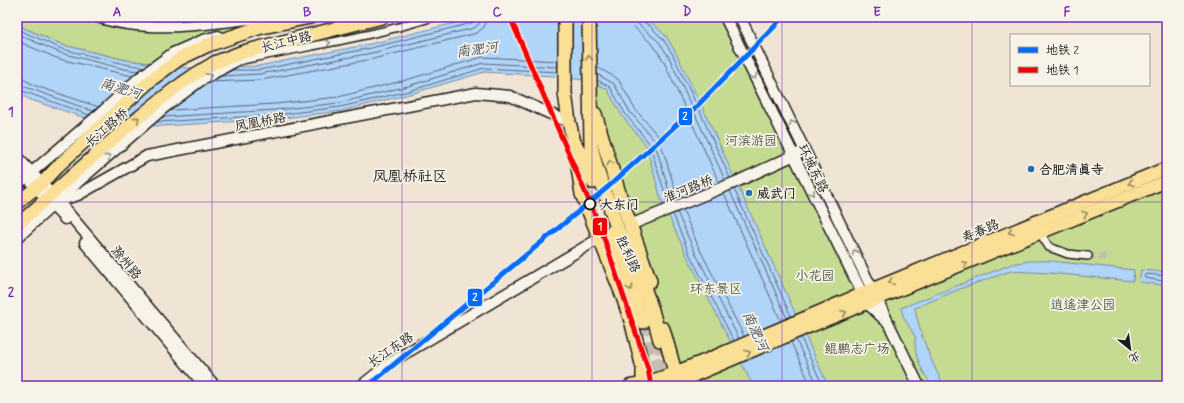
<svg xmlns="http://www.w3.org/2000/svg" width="1184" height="403" viewBox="0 0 1184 403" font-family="Mynerve,'LXGW WenKai TC',sans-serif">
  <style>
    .green { fill: #c4db91; stroke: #707c56 }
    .water { fill: #b1d4f9; stroke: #758aa1 }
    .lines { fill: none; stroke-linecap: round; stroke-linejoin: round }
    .shore { stroke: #586674; stroke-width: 1 }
    .street-tunnel { stroke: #c6bcb0; stroke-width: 7; stroke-dasharray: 7 3.5; stroke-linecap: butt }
    .highway-tunnel { stroke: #c6bcb0; stroke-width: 13; stroke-dasharray: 13 6; stroke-linecap: butt }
    .street-casing { stroke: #1c1c1c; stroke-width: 10 }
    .secondary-casing { stroke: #1c1c1c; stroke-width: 13 }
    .primary-casing { stroke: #1c1c1c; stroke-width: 15 }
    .highway-casing { stroke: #1c1c1c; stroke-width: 16 }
    .street { stroke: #f7f3e8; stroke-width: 7 }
    .secondary { stroke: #f7f3e8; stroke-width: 10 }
    .primary { stroke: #fadf96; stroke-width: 12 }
    .highway { stroke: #fadf96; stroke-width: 13 }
    .metro-1-casing { stroke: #f7f3e8; stroke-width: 8 }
    .metro-2-casing { stroke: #f7f3e8; stroke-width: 8 }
    .metro-1 { stroke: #006bfa; stroke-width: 5 }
    .metro-2 { stroke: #f50000; stroke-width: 5 }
    .oneway { stroke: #94928c }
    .oneway2 { stroke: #96875f }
    .grid { fill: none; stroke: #7b2cbf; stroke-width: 1; stroke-opacity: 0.55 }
    .poi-dot { fill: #1f6fb2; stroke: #f7f3e8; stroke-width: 1.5 }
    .stop-dot { fill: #f7f3e8; stroke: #1c1c1c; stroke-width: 2 }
    .labels { text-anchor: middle; stroke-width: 3.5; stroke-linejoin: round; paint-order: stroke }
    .street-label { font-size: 13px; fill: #1c1c1c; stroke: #f7f3e8 }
    .park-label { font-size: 13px; fill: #4e553f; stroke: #f7f3e8 }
    .poi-label { font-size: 13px; font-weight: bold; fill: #1c1c1c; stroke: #f7f3e8; text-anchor: start }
    .stop-label { font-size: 13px; font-weight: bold; fill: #1c1c1c; stroke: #f7f3e8; text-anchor: start }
    .water-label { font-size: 14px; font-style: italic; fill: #49535e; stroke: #f7f3e8 }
    .quarter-label { font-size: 15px; fill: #1c1c1c; stroke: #f7f3e8 }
    .line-badge { stroke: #f7f3e8; stroke-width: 1.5 }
    .badge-label { font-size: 11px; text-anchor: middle; font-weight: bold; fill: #fff }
    .neatline { fill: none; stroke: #7b2cbf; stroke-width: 1.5 }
    .grid-label { font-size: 13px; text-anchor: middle; font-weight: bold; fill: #7b2cbf }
  </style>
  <rect width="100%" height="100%" fill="#f0e4d5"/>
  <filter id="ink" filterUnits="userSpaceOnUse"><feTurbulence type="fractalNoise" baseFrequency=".025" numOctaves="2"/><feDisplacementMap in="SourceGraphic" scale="8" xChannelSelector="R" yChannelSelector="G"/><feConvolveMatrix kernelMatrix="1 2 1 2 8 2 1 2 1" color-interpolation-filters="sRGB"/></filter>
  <g filter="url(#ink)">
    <g class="green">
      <path d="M17 17H98L121 23 270 20 157 64 126 60 63 45 17 25Z"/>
      <path d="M589 17H725L863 294 674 373 659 313 590 97Z"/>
      <path d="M1167 181V386H679L878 299Z"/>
    </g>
    <g class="water">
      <path d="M479 17H643L651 22 666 36 676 53 706 115 828 386H753L686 254 661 199 646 145 623 117 607 89 591 81 553 76 484 72 410 94 341 111 276 119 161 126 104 124 31 100 17 93V25L63 45 126 60 187 68 258 66 370 44Z"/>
      <path d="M1029 261H1051L1134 270 1133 281 1049 273 1011 271 962 288 915 308C920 336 931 361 944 386H932C922 371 914 357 915 339L916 338 903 316 901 308 1012 264Z"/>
      <path d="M1141 270 1167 272V288L1162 285 1139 282Z"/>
    </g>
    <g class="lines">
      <g class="shore">
        <path d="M631 17 634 27 654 46 663 60 719 182"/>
        <path d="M637 17 638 24 659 42 669 57 725 180"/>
        <path d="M642 17 643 22 649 25 663 39 673 55 702 116 730 178"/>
        <path d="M17 29 62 49 125 64 144 67"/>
        <path d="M17 34 61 53 124 69 138 71"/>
        <path d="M17 41 59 59 132 76"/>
        <path d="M597 67 618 79 635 109 659 137 678 199"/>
        <path d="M231 70H259L371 48 472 23 475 20 476 17"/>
        <path d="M597 74 614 84 630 112 654 140 672 201"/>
        <path d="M222 76 260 74 372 53 474 28 479 24 481 17"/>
        <path d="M17 78 23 79 36 86 99 107"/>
        <path d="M597 80 610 87 626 115 649 143 668 203"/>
        <path d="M210 82 261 80 373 59 477 33 484 27 487 17"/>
        <path d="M17 84 93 111"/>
        <path d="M17 89 89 115"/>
        <path d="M171 110 275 104 338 97 406 80 482 57 558 61"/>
        <path d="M163 117 275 110 339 103 408 86 483 63 558 67"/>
        <path d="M157 122 276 115 340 107 409 91 484 68 558 72"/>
        <path d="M734 189 791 316"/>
        <path d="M730 191 787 318"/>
        <path d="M724 193 781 321"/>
        <path d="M683 210 699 248 744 336"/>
        <path d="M677 212 694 250 739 339"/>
        <path d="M673 214 689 253 734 341"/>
        <path d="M1167 276 1146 274 1144 276 1145 278 1163 281 1167 283"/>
        <path d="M801 338 823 386"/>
        <path d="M796 340 818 386"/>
        <path d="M791 342 811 386"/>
      </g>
      <path class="street-tunnel" d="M1088 256 1110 257"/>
      <g class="highway-tunnel">
        <path d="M643 322 662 386"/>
        <path d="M660 340 667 378"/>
      </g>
      <defs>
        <g id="street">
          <path d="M234 62C300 47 368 38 433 17"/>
          <path d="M1040 233 1049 247 1068 254 1088 256"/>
          <path d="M685 380 697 386"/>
        </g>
        <g id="secondary">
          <path d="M98 17C147 34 212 24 263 17"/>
          <path d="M725 17 867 303 885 320"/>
          <path d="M740 17 919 386"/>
          <path d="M17 157 58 201 215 386"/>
          <path d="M31 182 65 219"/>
          <path d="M17 185 103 111 139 78 173 53 203 40 218 36"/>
          <path d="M58 201 78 195 147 156 476 93 510 96 569 122"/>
          <path d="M630 225 736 182 799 153"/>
          <path d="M17 238 78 182 165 107 200 81 234 62"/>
          <path d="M85 243 205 386"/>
          <path d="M361 386 391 362 600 238"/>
        </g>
        <g id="primary">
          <path d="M17 203 42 183 58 166 151 80 181 58"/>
          <path d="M17 225C53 193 89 160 126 128 154 105 181 81 214 63"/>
          <path d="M630 386 643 384 669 375 709 359 873 289 1167 168"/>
          <path d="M669 386 808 327 1167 181"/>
        </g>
        <g id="highway">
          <path d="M565 17V93L569 122 574 142 584 160 593 182"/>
          <path d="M589 17 591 146 597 170 618 230 641 279 652 310 660 340"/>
          <path d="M181 58 208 45 258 28 310 17"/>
          <path d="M214 63 243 52 382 17"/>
          <path d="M595 114 619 193 650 281"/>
          <path d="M576 154 582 194 622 294 632 324 643 368V386"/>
          <path d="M611 232 643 322"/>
          <path d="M663 329 679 386"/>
        </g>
      </defs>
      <use href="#street" class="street-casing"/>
      <use href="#secondary" class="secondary-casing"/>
      <use href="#primary" class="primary-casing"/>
      <use href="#highway" class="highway-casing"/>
      <use href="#street" class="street"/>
      <use href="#secondary" class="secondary"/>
      <use href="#primary" class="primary"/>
      <use href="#highway" class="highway"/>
      <defs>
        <path id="metro-1" d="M368 386 608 187 695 108 774 27 782 17"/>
        <path id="metro-2" d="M510 17 601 229 648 369 651 386"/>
      </defs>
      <use href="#metro-1" class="metro-1-casing"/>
      <use href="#metro-2" class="metro-2-casing"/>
      <use href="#metro-1" class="metro-1"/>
      <use href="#metro-2" class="metro-2"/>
    </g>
    <defs><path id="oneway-chevron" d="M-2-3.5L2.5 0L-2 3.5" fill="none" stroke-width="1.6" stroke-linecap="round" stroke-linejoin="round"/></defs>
    <g class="oneway">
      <use href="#oneway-chevron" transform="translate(328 43) rotate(-11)"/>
      <use href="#oneway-chevron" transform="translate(209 76) rotate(-28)"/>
      <use href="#oneway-chevron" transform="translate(754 77) rotate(64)"/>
      <use href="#oneway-chevron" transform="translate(792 123) rotate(-116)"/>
      <use href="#oneway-chevron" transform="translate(108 157) rotate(-41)"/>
      <use href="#oneway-chevron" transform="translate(812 193) rotate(64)"/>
      <use href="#oneway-chevron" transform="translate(855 252) rotate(-116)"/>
    </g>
    <g class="oneway2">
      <use href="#oneway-chevron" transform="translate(589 58) rotate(-91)"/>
      <use href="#oneway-chevron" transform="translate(137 119) rotate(-41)"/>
      <use href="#oneway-chevron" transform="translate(610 163) rotate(-106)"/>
      <use href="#oneway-chevron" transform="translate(1131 183) rotate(158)"/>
      <use href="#oneway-chevron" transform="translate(1085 214) rotate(-22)"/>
      <use href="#oneway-chevron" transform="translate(1011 232) rotate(157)"/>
      <use href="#oneway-chevron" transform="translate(965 264) rotate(-22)"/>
      <use href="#oneway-chevron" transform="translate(891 282) rotate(158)"/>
      <use href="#oneway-chevron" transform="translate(630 288) rotate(70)"/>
      <use href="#oneway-chevron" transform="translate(844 313) rotate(-22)"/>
      <use href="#oneway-chevron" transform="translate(748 353) rotate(-23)"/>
    </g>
  </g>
  <path class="grid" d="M212 17V386M402 17V386M592 17V386M782 17V386M972 17V386M17 202H1167"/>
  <g class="poi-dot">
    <circle cx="1031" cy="169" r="4"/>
    <circle cx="749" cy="193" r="4"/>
  </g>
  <circle class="stop-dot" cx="590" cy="204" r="5.5"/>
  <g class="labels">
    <g class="street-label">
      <text transform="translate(286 41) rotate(-14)" y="5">长江中路</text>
      <text transform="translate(260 121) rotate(-11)" y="5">凤凰桥路</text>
      <text transform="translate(106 127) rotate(-41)" y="5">长江路桥</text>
      <text transform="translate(814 168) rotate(64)" y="5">环城东路</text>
      <text transform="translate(688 188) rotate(-22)" y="5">淮河路桥</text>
      <text transform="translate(980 230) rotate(-23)" y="5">寿春路</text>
      <text transform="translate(629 254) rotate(65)" y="5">胜利路</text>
      <text transform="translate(127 262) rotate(50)" y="5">滁州路</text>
      <text transform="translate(390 349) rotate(-34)" y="5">长江东路</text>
    </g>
    <g class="park-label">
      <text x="751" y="145">河滨游园</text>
      <text x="815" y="280">小花园</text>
      <text x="716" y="293">环东景区</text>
      <text x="1083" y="309">逍遥津公园</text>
      <text x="857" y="353">鲲鹏志广场</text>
    </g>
    <g class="poi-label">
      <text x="1039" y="174">合肥清真寺</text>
      <text x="757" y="198">威武门</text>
    </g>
    <g class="stop-label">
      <text x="600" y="209">大东门</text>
    </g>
    <g class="water-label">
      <text transform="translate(477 49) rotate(-8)" y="5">南淝河</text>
      <text transform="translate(121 88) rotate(17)" y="5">南淝河</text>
      <text transform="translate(756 331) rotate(65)" y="5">南淝河</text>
    </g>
    <g class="quarter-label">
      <text x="410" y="181">凤凰桥社区</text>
    </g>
  </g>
  <g class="line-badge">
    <rect x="678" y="107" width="15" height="19" rx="4" fill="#006bfa"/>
    <rect x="592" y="217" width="16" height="19" rx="4" fill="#f50000"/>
    <rect x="467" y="288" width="16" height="19" rx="4" fill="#006bfa"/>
  </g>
  <g class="badge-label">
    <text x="685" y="120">2</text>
    <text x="600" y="230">1</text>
    <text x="475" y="301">2</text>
  </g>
  <rect width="1184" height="403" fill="none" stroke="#f7f3e8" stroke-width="44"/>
  <rect x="1010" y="34" width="140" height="52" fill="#f7f3e8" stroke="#9f9d96"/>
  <rect x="1018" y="47" width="20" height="6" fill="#006bfa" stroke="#9f9d96"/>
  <text x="1046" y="54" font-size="12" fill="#1c1c1c">地铁 2</text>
  <rect x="1018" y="67" width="20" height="6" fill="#f50000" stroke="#9f9d96"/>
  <text x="1046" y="74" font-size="12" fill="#1c1c1c">地铁 1</text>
  <g transform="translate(1130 349) rotate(151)" stroke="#f7f3e8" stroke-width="3" paint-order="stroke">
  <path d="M0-3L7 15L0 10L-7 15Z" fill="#1c1c1c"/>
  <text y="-6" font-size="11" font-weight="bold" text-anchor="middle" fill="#1c1c1c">北</text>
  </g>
  <rect x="22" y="22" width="1140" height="359" class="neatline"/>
  <g class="grid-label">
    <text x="117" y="16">A</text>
    <text x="307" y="16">B</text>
    <text x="497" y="16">C</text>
    <text x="687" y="16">D</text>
    <text x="877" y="16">E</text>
    <text x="1067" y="16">F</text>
    <text x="11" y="116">1</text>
    <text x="11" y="296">2</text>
  </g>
</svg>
